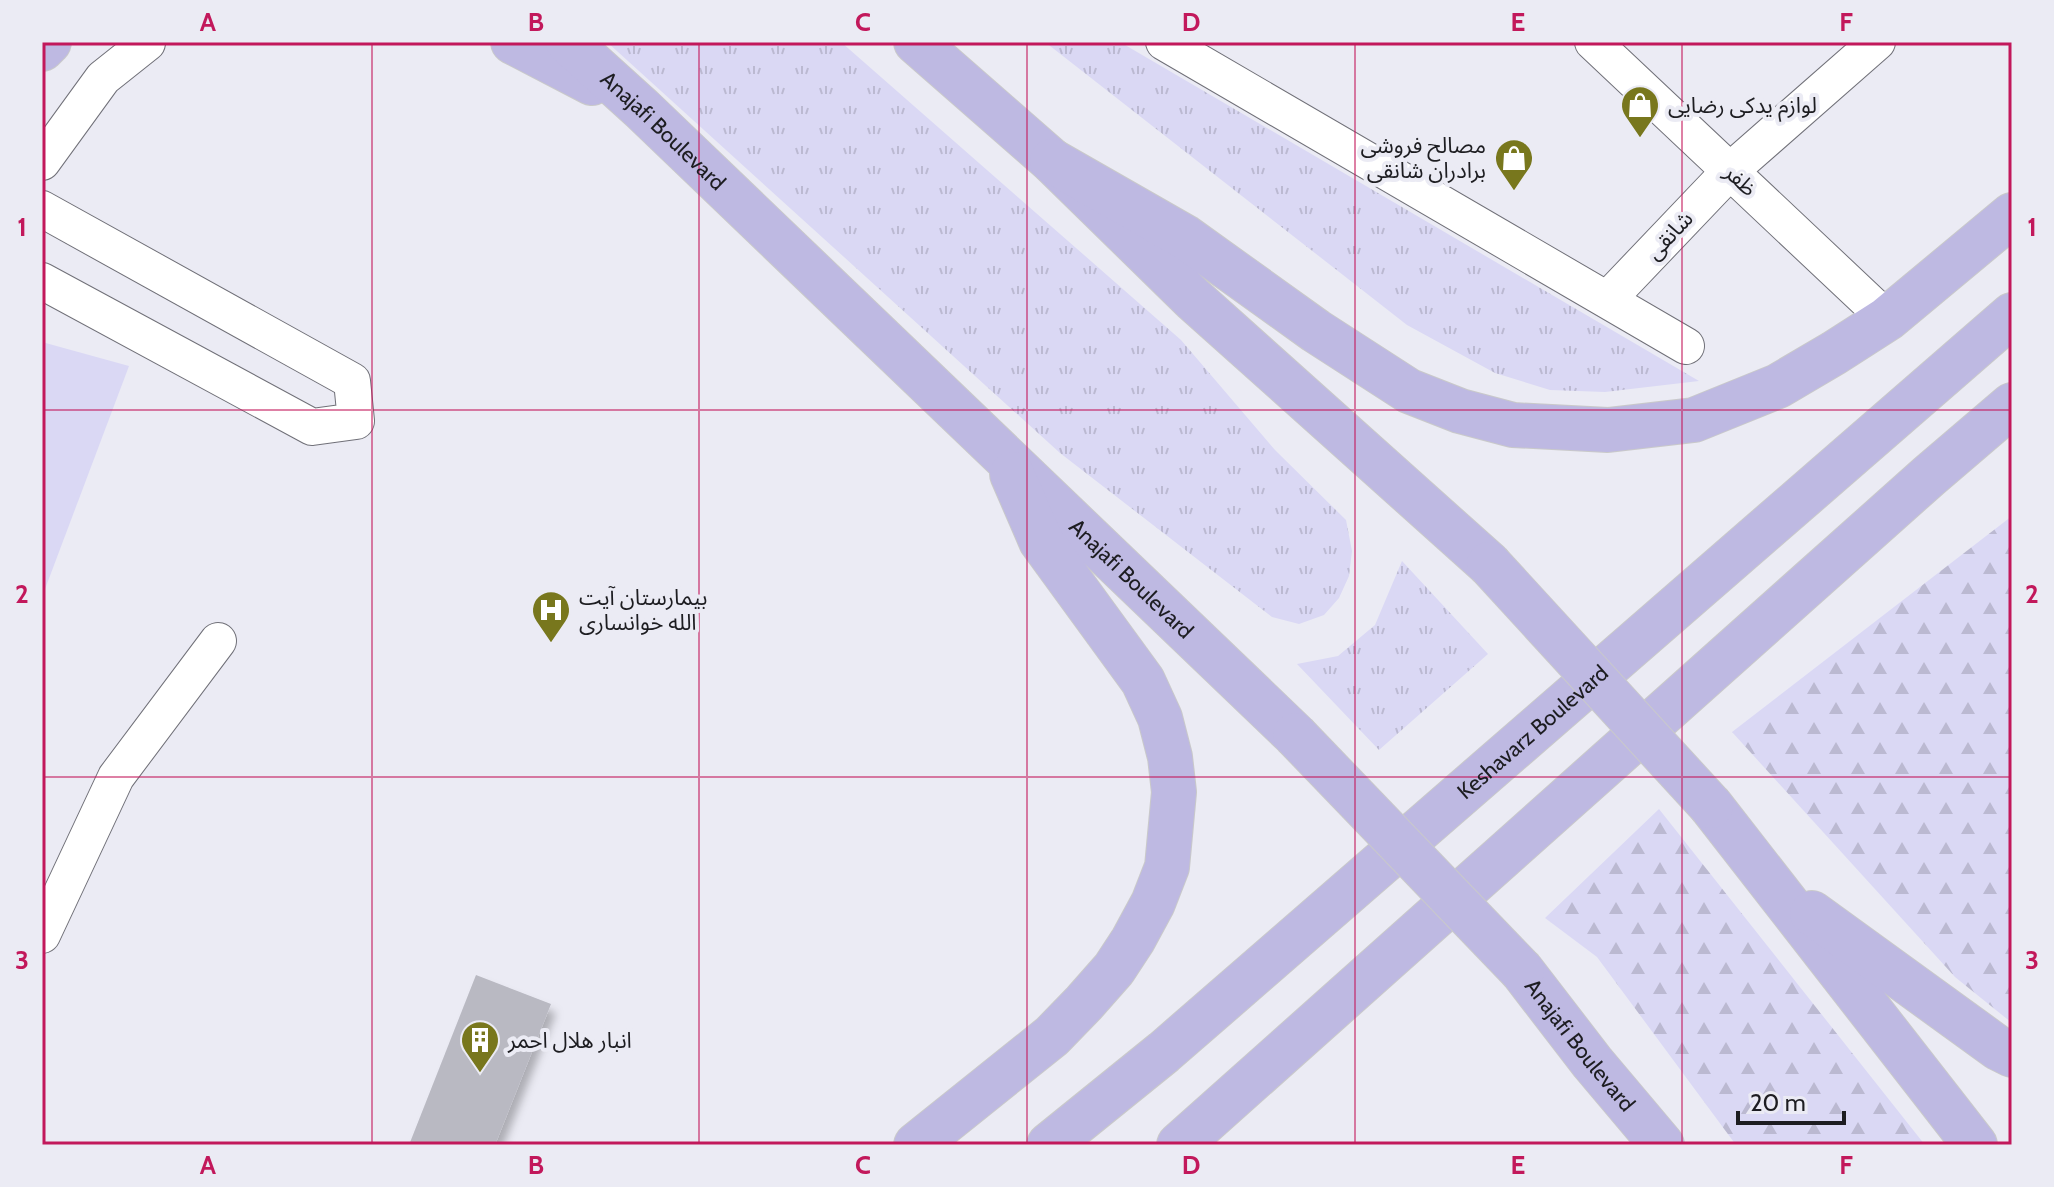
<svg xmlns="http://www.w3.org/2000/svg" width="2054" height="1187" viewBox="0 0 2054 1187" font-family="Cabin,'Noto Sans Arabic',sans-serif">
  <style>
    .grass { fill: url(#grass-tufts) }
    .forest { fill: url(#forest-firs) }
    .park { fill: #dad8f4 }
    .building { fill: #b9b9c2; filter: url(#shadow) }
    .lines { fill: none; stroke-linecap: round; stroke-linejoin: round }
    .minor-casing { stroke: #707078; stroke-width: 38 }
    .major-casing { stroke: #c9c9ca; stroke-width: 46 }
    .minor { stroke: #fff; stroke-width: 36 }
    .major { stroke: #beb9e2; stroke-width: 44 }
    .major-bridge-casing { stroke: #c9c9ca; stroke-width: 46; stroke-linecap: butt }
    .major-bridge { stroke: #beb9e2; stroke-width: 44 }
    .grid { fill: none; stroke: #c2185b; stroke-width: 2; stroke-opacity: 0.55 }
    .labels { text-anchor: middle; stroke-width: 8; stroke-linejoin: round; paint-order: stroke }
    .poi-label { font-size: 22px; fill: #1d1d21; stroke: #ebebf4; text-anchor: start }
    .street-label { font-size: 22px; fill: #1d1d21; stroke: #ebebf4 }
    .neatline { fill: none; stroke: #c2185b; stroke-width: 3 }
    .grid-label { font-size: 26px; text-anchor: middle; font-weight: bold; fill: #c2185b }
  </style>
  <defs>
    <pattern id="grass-tufts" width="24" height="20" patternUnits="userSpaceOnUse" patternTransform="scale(2)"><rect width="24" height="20" fill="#dad8f4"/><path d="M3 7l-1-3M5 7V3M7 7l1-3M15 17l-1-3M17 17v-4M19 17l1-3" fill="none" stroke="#bbb9d1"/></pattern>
    <pattern id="forest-firs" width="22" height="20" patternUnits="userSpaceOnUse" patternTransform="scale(2)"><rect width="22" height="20" fill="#dad8f4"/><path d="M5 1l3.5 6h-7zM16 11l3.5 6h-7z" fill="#bbb9d1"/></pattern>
    <filter id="shadow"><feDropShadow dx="5" dy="9" stdDeviation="4" flood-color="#0004"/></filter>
  </defs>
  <rect width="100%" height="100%" fill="#ebebf4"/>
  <g class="grass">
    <path d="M607 42H841L1181 340 1275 450 1346 520 1352 551 1349 576 1339 598 1324 615 1299 624 1272 617 1060 453Z"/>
    <path d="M1045 42H1120L1699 381 1605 392 1550 390 1495 373 1407 325Z"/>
    <path d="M1402 561 1488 654 1379 750 1297 664 1338 656 1375 625Z"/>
  </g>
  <g class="forest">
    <path d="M2012 516V1023L1955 977 1732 732Z"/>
    <path d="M1659 809 1925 1145H1736L1597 957 1545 918Z"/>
  </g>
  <path class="park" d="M42 342 129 366 42 597Z"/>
  <path class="building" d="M476 975 551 1004 495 1145H409Z"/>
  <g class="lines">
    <defs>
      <g id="minor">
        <path d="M1164 42 1686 346"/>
        <path d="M1593 42 1887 319"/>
        <path d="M42 162 103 78 147 43"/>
        <path d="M42 209 352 381 356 421 312 427 42 281"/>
        <path d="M1608 299 1730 171 1877 42"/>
        <path d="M42 935 116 777 218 641"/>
      </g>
      <g id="major">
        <path d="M513 42 592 83"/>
        <path id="s1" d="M568 42 642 109 1295 735"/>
        <path d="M916 42 1052 161 1193 299 1489 564"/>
        <path d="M42 49 49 42"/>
        <path d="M1052 161 1185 237 1316 331 1409 391 1460 411 1513 425 1608 430 1694 420 1778 386 1834 353 1887 319 2012 215"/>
        <path d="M1711 806 1975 1145"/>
        <path d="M1812 913 1998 1048 2012 1055"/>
        <path id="s2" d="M1522 971 1592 1062 1662 1145"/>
        <path d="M916 1145 1052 1036 1084 1003 1114 969 1133 940 1153 903 1167 867 1174 792 1170 757 1160 718 1143 681 1041 541 1012 474"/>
        <path id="s3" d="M1049 1145 1164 1052 2012 315"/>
        <path d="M1179 1145 1929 476 2012 405"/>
      </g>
    </defs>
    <use href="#minor" class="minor-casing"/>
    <use href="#major" class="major-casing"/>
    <use href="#minor" class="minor"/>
    <use href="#major" class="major"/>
    <defs>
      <g id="major-bridge">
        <path d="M1489 564 1711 806"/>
        <path d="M1295 735 1522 971"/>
      </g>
    </defs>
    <use href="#major-bridge" class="major-bridge-casing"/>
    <use href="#major-bridge" class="major-bridge"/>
  </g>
  <path class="grid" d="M372 42V1145M699 42V1145M1027 42V1145M1355 42V1145M1682 42V1145M42 410H2012M42 777H2012"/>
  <defs>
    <symbol id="shop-pin" viewBox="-11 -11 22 30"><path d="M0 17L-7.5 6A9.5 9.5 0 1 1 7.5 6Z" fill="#78771d" stroke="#ebebf4"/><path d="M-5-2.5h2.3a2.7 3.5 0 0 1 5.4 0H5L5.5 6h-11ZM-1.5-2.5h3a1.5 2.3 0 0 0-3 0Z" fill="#fff"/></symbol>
    <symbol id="hospital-pin" viewBox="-11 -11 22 30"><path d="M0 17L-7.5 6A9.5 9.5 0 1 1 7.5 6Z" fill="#78771d" stroke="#ebebf4"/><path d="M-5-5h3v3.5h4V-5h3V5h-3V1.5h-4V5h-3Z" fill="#fff"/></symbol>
    <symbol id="building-pin" viewBox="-11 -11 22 30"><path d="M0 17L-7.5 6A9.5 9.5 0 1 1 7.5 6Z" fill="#78771d" stroke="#ebebf4"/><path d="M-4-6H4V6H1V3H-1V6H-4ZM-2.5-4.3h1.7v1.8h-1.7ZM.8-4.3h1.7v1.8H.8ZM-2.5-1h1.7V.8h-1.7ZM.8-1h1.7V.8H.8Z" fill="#fff"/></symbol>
  </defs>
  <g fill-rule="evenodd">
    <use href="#shop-pin" x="1618" y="83" width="44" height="60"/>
    <use href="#shop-pin" x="1492" y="136" width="44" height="60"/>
    <use href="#hospital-pin" x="529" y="588" width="44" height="60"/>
    <use href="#building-pin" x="458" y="1018" width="44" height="60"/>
  </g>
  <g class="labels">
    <g class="poi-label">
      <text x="1668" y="113">لوازم یدکی رضایی</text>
      <text x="1486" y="153" text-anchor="end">مصالح فروشی<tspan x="1486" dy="25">برادران شانقی</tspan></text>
      <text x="579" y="605">بیمارستان آیت<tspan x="579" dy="25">الله خوانساری</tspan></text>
      <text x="508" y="1048">انبار هلال احمر</text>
    </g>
    <g class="street-label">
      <text dy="8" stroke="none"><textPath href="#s1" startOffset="130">Anajafi Boulevard</textPath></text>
      <text transform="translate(1741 180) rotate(43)" y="8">ظفر</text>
      <text transform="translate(1669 235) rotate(-47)" y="8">شانقی</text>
      <text dy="8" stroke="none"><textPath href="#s1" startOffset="778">Anajafi Boulevard</textPath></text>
      <text dy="8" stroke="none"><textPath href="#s3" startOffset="636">Keshavarz Boulevard</textPath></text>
      <text dy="8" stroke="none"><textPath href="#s2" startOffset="94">Anajafi Boulevard</textPath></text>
    </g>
  </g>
  <rect width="2054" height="1187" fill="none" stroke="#ebebf4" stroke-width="88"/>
  <path d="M1738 1111v12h106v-12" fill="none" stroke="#1d1d21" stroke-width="4"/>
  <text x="1750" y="1111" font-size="24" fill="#1d1d21" stroke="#ebebf4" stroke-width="6" paint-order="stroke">20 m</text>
  <rect x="44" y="44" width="1966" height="1099" class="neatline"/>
  <g class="grid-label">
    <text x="208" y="31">A</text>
    <text x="536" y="31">B</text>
    <text x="863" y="31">C</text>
    <text x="1191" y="31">D</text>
    <text x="1518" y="31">E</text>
    <text x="1846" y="31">F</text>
    <text x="22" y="236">1</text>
    <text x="2032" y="236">1</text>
    <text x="22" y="603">2</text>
    <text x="2032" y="603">2</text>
    <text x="22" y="969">3</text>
    <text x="2032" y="969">3</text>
    <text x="208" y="1174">A</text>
    <text x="536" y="1174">B</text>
    <text x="863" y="1174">C</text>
    <text x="1191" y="1174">D</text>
    <text x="1518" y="1174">E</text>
    <text x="1846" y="1174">F</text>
  </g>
</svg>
